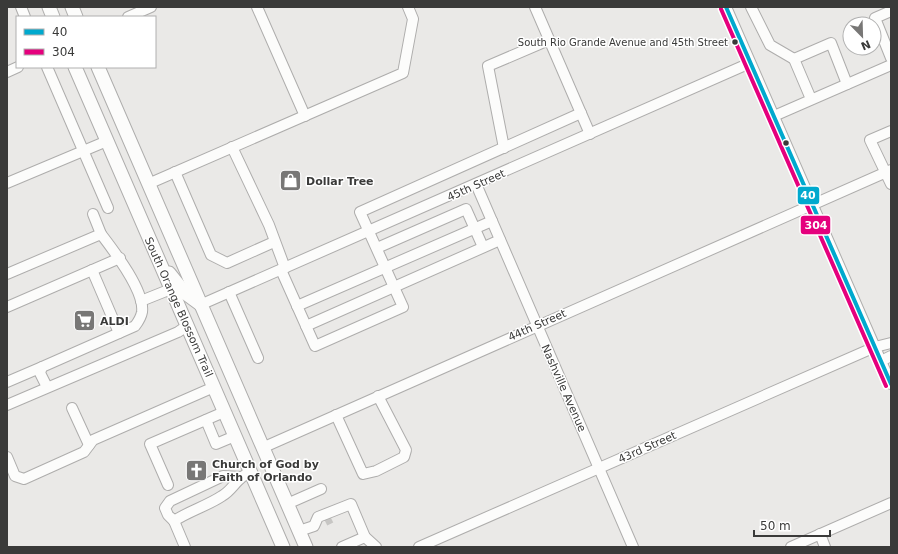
<svg xmlns="http://www.w3.org/2000/svg" width="898" height="554" viewBox="0 0 898 554" font-family="'DejaVu Sans',sans-serif">
  <style>
    .lines { fill: none; stroke-linecap: round; stroke-linejoin: round }
    .minor-tunnel { stroke: #c7c6c4; stroke-width: 10; stroke-dasharray: 10 5; stroke-linecap: butt }
    .minor-casing { stroke: #aeadac; stroke-width: 12 }
    .major-casing { stroke: #aeadac; stroke-width: 15 }
    .minor { stroke: #fcfcfb; stroke-width: 10 }
    .major { stroke: #fcfcfb; stroke-width: 13 }
    .bus-1-casing { stroke: #fff; stroke-width: 7 }
    .bus-2-casing { stroke: #fff; stroke-width: 7 }
    .bus-1 { stroke: #00a9ce; stroke-width: 4 }
    .bus-2 { stroke: #e5007d; stroke-width: 4 }
    .bus-dot { fill: #3a3a39; stroke: #fff; stroke-width: 1.5 }
    .labels { text-anchor: middle; stroke-width: 3; stroke-linejoin: round; paint-order: stroke }
    .bus-label { font-size: 10px; fill: #3a3a39; stroke: #fff; text-anchor: end }
    .poi-label { font-size: 11px; font-weight: bold; fill: #3a3a39; stroke: #fff; text-anchor: start }
    .street-label { font-size: 11px; fill: #3a3a39; stroke: #fff }
    .line-badge { stroke: #fff; stroke-width: 1.5 }
    .badge-label { font-size: 11px; text-anchor: middle; font-weight: bold; fill: #fff }
  </style>
  <rect width="100%" height="100%" fill="#eae9e7"/>
  <g class="lines">
    <path class="minor-tunnel" d="M325 521 331 518"/>
    <defs>
      <g id="minor">
        <path d="M21 7 25 17"/>
        <path d="M257 7 305 116"/>
        <path d="M535 7 590 134"/>
        <path d="M726 7 891 384"/>
        <path d="M751 7 770 45 794 59 811 99"/>
        <path d="M891 11 875 18 891 58"/>
        <path d="M128 17 151 7"/>
        <path d="M794 59 831 43 847 84"/>
        <path d="M47 67 108 208"/>
        <path d="M7 72 18 67"/>
        <path d="M774 116 891 65"/>
        <path d="M891 131 870 140 891 184"/>
        <path d="M232 147 269 225 285 268"/>
        <path d="M504 148 488 66 549 40"/>
        <path d="M175 172 211 255 227 263 274 242"/>
        <path d="M7 183 107 141"/>
        <path d="M148 184 403 73 413 19 408 7"/>
        <path d="M476 184 633 547"/>
        <path d="M93 214 101 234"/>
        <path d="M377 248 466 209 483 247"/>
        <path d="M92 270 119 333"/>
        <path d="M281 270 315 346 403 307 360 212 581 113"/>
        <path d="M7 274 101 234C114 251 145 291 142 312 141 318 138 322 135 326L42 367 40 373 47 387"/>
        <path d="M229 292 258 358"/>
        <path d="M141 301 171 289"/>
        <path d="M200 305 750 63"/>
        <path d="M297 306 492 221"/>
        <path d="M7 307 120 258"/>
        <path d="M306 326 500 240"/>
        <path d="M881 361 891 356"/>
        <path d="M7 382 42 367"/>
        <path d="M7 405 178 332 187 326"/>
        <path d="M72 408 89 445"/>
        <path d="M336 415 363 474 376 471 404 457 406 450 378 396"/>
        <path d="M206 420 216 444 235 436"/>
        <path d="M262 448 891 170"/>
        <path d="M7 457 15 476 24 479 84 452 93 440 214 387"/>
        <path d="M241 477 223 476 170 501 165 508 168 515 174 521C189 511 207 506 222 496 234 489 235 479 250 472"/>
        <path d="M168 485 150 444 224 412"/>
        <path d="M287 504 321 489"/>
        <path d="M174 521 185 547"/>
        <path d="M299 531 314 526 318 517 351 504 365 537 376 547"/>
        <path d="M820 534 825 547"/>
        <path d="M342 547 365 537"/>
        <path d="M419 547 875 347 891 343"/>
        <path d="M791 547 891 503"/>
      </g>
      <g id="major">
        <path d="M49 7 53 17"/>
        <path d="M72 7 76 17"/>
        <path d="M75 67 283 547"/>
        <path d="M98 67 306 547"/>
        <path d="M169 273 185 293 200 304"/>
      </g>
    </defs>
    <use href="#minor" class="minor-casing"/>
    <use href="#major" class="major-casing"/>
    <use href="#minor" class="minor"/>
    <use href="#major" class="major"/>
    <defs>
      <path id="bus-1" d="M726 7 891 384"/>
      <path id="bus-2" d="M721 9 886 386"/>
    </defs>
    <use href="#bus-1" class="bus-1-casing"/>
    <use href="#bus-2" class="bus-2-casing"/>
    <use href="#bus-1" class="bus-1"/>
    <use href="#bus-2" class="bus-2"/>
  </g>
  <defs>
    <symbol id="shop-square" viewBox="-11 -11 22 22"><rect x="-9" y="-9" width="18" height="18" rx="4" fill="#787776" stroke="#fff"/><path d="M-5-2.5h2.3a2.7 3.5 0 0 1 5.4 0H5L5.5 6h-11ZM-1.5-2.5h3a1.5 2.3 0 0 0-3 0Z" fill="#fff"/></symbol>
    <symbol id="supermarket-square" viewBox="-11 -11 22 22"><rect x="-9" y="-9" width="18" height="18" rx="4" fill="#787776" stroke="#fff"/><path d="M-6-5.5h2.5l.6 2H6L4.5 2H-2.5L-4.4-4H-6ZM-1.5 3.2a1.3 1.3 0 1 0 .1 0ZM3 3.2a1.3 1.3 0 1 0 .1 0Z" fill="#fff"/></symbol>
    <symbol id="church-square" viewBox="-11 -11 22 22"><rect x="-9" y="-9" width="18" height="18" rx="4" fill="#787776" stroke="#fff"/><path d="M-1.2-6h2.4v3.5h3.3v2.4h-3.3V6h-2.4V-.1h-3.3v-2.4h3.3Z" fill="#fff"/></symbol>
  </defs>
  <g fill-rule="evenodd">
    <use href="#shop-square" x="278" y="168" width="25" height="25"/>
    <use href="#supermarket-square" x="72" y="308" width="25" height="25"/>
    <use href="#church-square" x="184" y="458" width="25" height="25"/>
  </g>
  <g class="bus-dot">
    <circle cx="735" cy="42" r="3.5"/>
    <circle cx="786" cy="143" r="3.5"/>
  </g>
  <g class="labels">
    <g class="bus-label">
      <text x="728" y="46">South Rio Grande Avenue and 45th Street</text>
    </g>
    <g class="poi-label">
      <text x="306" y="185">Dollar Tree</text>
      <text x="100" y="325">ALDI</text>
      <text x="212" y="468">Church of God by<tspan x="212" dy="13">Faith of Orlando</tspan></text>
    </g>
    <g class="street-label">
      <text transform="translate(476 185) rotate(-24)" y="4">45th Street</text>
      <text transform="translate(179 307) rotate(66)" y="4">South Orange Blossom Trail</text>
      <text transform="translate(537 325) rotate(-24)" y="4">44th Street</text>
      <text transform="translate(564 388) rotate(66)" y="4">Nashville Avenue</text>
      <text transform="translate(647 447) rotate(-24)" y="4">43rd Street</text>
    </g>
  </g>
  <g class="line-badge">
    <rect x="797" y="186" width="23" height="19" rx="4" fill="#00a9ce"/>
    <rect x="800" y="215" width="31" height="20" rx="4" fill="#e5007d"/>
  </g>
  <g class="badge-label">
    <text x="808" y="199">40</text>
    <text x="816" y="229">304</text>
  </g>
  <rect width="898" height="554" fill="none" stroke="#3a3a39" stroke-width="16"/>
  <rect x="16" y="16" width="140" height="52" fill="#ffffff" stroke="#b0b0b0"/>
  <rect x="24" y="29" width="20" height="6" fill="#00a9ce" stroke="#b0b0b0"/>
  <text x="52" y="36" font-size="12" fill="#3a3a39">40</text>
  <rect x="24" y="49" width="20" height="6" fill="#e5007d" stroke="#b0b0b0"/>
  <text x="52" y="56" font-size="12" fill="#3a3a39">304</text>
  <g transform="translate(862 36) rotate(157)"><circle r="19" fill="#ffffff" stroke="#b0b0b0"/>
  <path d="M0-3L7 15L0 10L-7 15Z" fill="#787776"/>
  <text y="-6" font-size="11" font-weight="bold" text-anchor="middle" fill="#3a3a39">N</text>
  </g>
  <path d="M754 530v6h76v-6" fill="none" stroke="#3a3a39" stroke-width="2"/>
  <text x="760" y="530" font-size="12" fill="#3a3a39" stroke="#ffffff" stroke-width="3" paint-order="stroke">50 m</text>
</svg>
